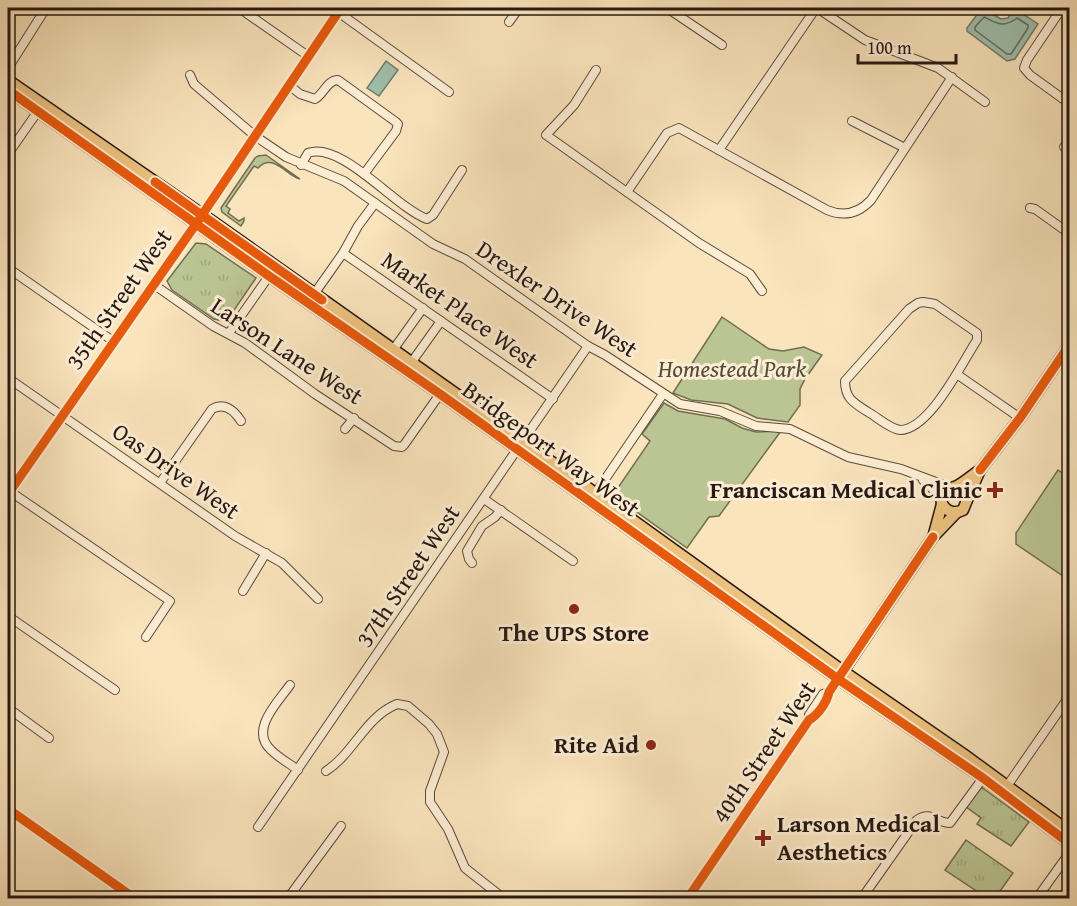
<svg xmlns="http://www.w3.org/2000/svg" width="1077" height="906" viewBox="0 0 1077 906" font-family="'Gentium Book Plus',serif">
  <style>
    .grass { fill: url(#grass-tufts); stroke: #706e52; stroke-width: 1.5 }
    .green { fill: #bbc593; stroke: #706e52; stroke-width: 1.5 }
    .water { fill: #9fbfac; stroke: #6f7c6e; stroke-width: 1.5 }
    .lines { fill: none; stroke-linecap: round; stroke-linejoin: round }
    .shore { stroke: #626c5f; stroke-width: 1.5 }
    .minor-casing { stroke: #5b4b3c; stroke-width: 10 }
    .major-casing { stroke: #261812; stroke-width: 13 }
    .minor { stroke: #fcedd3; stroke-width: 8 }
    .major { stroke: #edc27e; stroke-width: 10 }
    .cycleway-casing { stroke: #fcedd3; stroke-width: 13 }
    .cycleway { stroke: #e8590c; stroke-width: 9 }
    .poi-dot { fill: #8f2418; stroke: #fcedd3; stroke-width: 2 }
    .labels { text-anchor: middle; stroke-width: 6; stroke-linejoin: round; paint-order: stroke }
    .street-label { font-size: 24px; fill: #261812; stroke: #fcedd3 }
    .park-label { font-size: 24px; font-style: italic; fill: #534c39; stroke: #fcedd3 }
    .poi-label { font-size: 24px; font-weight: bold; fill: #261812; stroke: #fcedd3; text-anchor: end }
  </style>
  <defs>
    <pattern id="grass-tufts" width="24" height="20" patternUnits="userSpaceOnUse" patternTransform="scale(1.5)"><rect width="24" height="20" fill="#bbc593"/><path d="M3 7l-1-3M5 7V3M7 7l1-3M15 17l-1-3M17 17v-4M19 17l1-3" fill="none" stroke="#a1a87e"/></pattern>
  </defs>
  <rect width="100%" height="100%" fill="#fae4bc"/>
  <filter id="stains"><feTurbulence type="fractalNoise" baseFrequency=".00333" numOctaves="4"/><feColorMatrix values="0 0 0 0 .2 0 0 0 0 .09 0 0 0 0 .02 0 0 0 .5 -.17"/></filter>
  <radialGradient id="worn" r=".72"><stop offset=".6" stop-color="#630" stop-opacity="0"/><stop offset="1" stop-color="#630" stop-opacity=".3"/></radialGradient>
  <g class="grass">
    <path d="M196 243 206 244 256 278 226 322 214 319 172 290 167 281Z"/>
    <path d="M980 786 1029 822 1011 846 977 824 981 818 965 806Z"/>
    <path d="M966 840 1013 873 995 898H987L945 870Z"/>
  </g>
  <g class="green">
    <path d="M266 155 300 179C287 176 273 152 258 168L254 166 226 206 230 209 228 213 239 221 244 218V221L241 226 222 212 221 208 255 158 258 156Z"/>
    <path d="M722 317 769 349 783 351 804 347 822 355 805 379 800 389V405L788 422 757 418 728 404 691 400 673 393Z"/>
    <path d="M664 403 678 411 725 419 742 428 756 432 781 431 719 516 709 517 687 548 613 495 650 441 642 434Z"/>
    <path d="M1058 470 1069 478V580L1016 544V533Z"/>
  </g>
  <g class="water">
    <path d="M982 8 1001 19 1008 18 1014 8 1038 24 1015 59 1007 61 967 31V28Z"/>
    <path d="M386 61 398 70 379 96 367 88Z"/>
  </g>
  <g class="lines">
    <path class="shore" d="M984 17C998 24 1004 28 1017 18L1028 25V28L1011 54H1007L975 30V27Z"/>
    <defs>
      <g id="minor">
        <path d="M239 8 308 56"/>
        <path d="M667 8 722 45"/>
        <path d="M817 8 865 40 938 68 985 102"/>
        <path d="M996 8H1004"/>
        <path d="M1062 8 1027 60 1024 68 1030 75 1070 104"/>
        <path d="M1060 11 1070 17"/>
        <path d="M338 12 449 92"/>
        <path d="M509 22 519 8"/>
        <path d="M8 68 46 8"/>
        <path d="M596 70 574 105 546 135 699 243 750 274 762 291"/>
        <path d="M190 75 194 84 255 136 286 157 344 181 433 244 465 259 588 346 605 355 680 404 720 411 756 426 790 429 848 457 901 469 952 488"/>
        <path d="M289 85 300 94 315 99C324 94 327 80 338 80L396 122 398 124 396 131 364 174"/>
        <path d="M852 121 905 148"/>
        <path d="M1064 147 1070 139"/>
        <path d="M719 150 816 8"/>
        <path d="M8 154 38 111"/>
        <path d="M301 165 308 153C342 141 396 208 427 219L433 215 462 170"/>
        <path d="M627 192 667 133 679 128 827 210C844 217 859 213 871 200L952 77"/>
        <path d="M1030 208 1035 209 1070 234"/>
        <path d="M343 253 553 399"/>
        <path d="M8 268 113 341"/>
        <path d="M153 284 213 326 245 343 315 394 394 446 402 447 404 445 440 394"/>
        <path d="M312 297 343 253 358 226 375 203"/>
        <path d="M923 302 935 304 977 333V340C963 361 930 430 900 430 890 429 877 417 868 412 854 403 845 399 845 381L909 309 918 303Z"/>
        <path d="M229 333 269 276"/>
        <path d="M393 350 423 308"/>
        <path d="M411 363 441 321"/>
        <path d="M958 375 1020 418"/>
        <path d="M8 378 235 536 282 563 318 599"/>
        <path d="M345 429 354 418"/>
        <path d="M923 480 942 498"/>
        <path d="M160 483 212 409C224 402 234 410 241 421"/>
        <path d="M8 490 170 601 146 637"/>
        <path d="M8 494 196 224 341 8"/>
        <path d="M595 494 663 394"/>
        <path d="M484 499 573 561"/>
        <path d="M472 563 469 559 467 551 482 526 495 517 501 510"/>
        <path d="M243 591 266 553"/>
        <path d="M8 616 115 690"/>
        <path d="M290 685C278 702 249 730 271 750 279 758 290 764 298 770"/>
        <path d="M8 708 49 738"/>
        <path d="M809 720V715L823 694 829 692"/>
        <path d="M326 771C354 753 365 717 397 704L408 706 429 724 437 734 444 752 430 791V802L448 829 465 868 503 898"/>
        <path d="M1007 786 1070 695"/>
        <path d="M8 809 134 898"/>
        <path d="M258 827 588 346"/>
        <path d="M288 898 341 826"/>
        <path d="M688 898 809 720 815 717 838 679"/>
        <path d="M862 898 917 820C930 810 937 823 950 823L983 778"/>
        <path d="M1037 898 1070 852"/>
      </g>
      <g id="major">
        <path d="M8 80 215 223 524 442 843 671 962 753 1070 832"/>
        <path d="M8 90 269 276 440 394 838 679 983 778 1070 844"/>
        <path d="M954 487 963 491 967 500 963 510C948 518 934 501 946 491 951 487 950 489 955 487 964 483 972 475 980 470"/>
        <path d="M967 500 980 470 1020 418 1070 344"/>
        <path d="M934 534 942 504"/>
        <path d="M840 676 933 537 956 513"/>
      </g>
    </defs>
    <use href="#minor" class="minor-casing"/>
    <use href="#major" class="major-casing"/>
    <use href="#minor" class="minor"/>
    <use href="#major" class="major"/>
    <defs>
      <g id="cycleway">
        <path d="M8 90 269 276 440 394 838 679 983 778 1070 844"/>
        <path d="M155 182 322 300"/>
        <path d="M980 470 1020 418 1070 344"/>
        <path d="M8 494 196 224 341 8"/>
        <path d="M8 809 134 898"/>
        <path d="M688 898 809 720C818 715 827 702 829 692L933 537"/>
      </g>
    </defs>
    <use href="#cycleway" class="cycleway-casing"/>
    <use href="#cycleway" class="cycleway"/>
  </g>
  <g class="poi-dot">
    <path d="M992 481h6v6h6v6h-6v6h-6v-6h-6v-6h6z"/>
    <circle cx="574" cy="609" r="6"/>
    <circle cx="651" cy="745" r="6"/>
    <path d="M760 829h6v6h6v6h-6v6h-6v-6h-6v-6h6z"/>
  </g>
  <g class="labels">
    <g class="street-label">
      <text transform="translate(119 299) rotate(-55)" y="8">35th Street West</text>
      <text transform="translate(557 299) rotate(34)" y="8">Drexler Drive West</text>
      <text transform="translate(460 310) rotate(35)" y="8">Market Place West</text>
      <text transform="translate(287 351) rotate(33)" y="8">Larson Lane West</text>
      <text transform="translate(551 449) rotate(36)" y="8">Bridgeport Way West</text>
      <text transform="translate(176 471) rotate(35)" y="8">Oas Drive West</text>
      <text transform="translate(408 576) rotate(-56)" y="8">37th Street West</text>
      <text transform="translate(764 752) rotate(-56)" y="8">40th Street West</text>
    </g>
    <g class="park-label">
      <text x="732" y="377">Homestead Park</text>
    </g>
    <g class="poi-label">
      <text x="982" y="498">Franciscan Medical Clinic</text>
      <text x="574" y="641" text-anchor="middle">The UPS Store</text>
      <text x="639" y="753">Rite Aid</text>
      <text x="777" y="832" text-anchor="start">Larson Medical<tspan x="777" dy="28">Aesthetics</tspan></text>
    </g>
  </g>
  <rect width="1077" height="906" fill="none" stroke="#fae4bc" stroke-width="30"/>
  <rect x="9" y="9" width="1059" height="888" fill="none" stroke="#261812" stroke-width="3"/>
  <rect x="15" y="15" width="1047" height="876" fill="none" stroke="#261812" stroke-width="1.5"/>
  <path d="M858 54v9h98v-9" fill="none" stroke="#261812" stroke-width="3"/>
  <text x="867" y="54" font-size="18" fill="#261812" stroke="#fcedd3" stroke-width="4.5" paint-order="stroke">100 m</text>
  <rect width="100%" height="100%" filter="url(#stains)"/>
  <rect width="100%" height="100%" fill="url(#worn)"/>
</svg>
